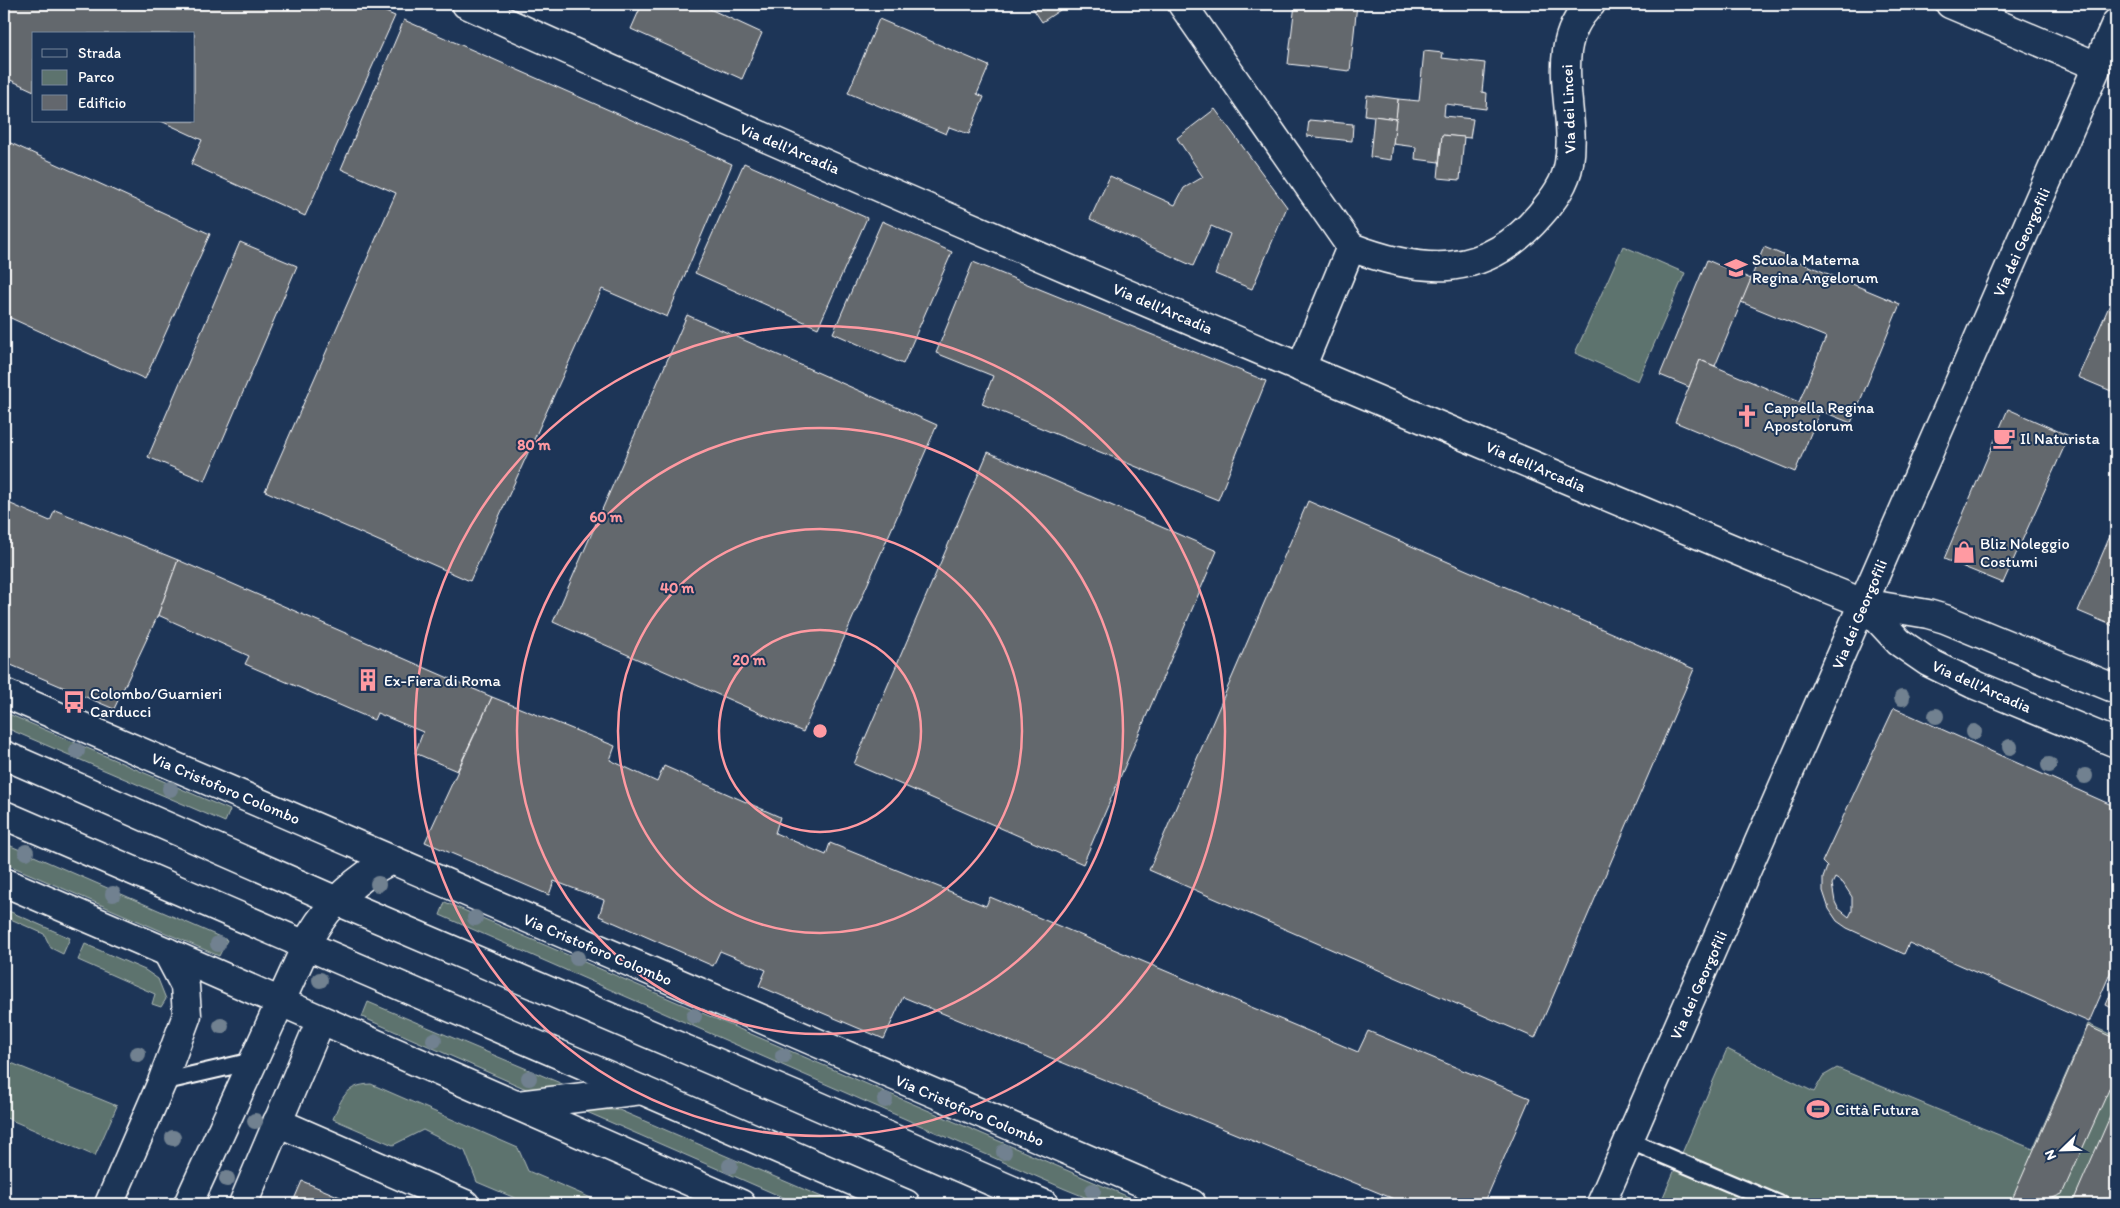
<svg xmlns="http://www.w3.org/2000/svg" width="2120" height="1208" viewBox="0 0 2120 1208" font-family="Itim,sans-serif">
  <style>
    .green { fill: #5d736e; stroke: #aeb9b6 }
    .building { fill: #63676d; stroke: #fff; fill-rule: evenodd }
    .lines { fill: none; stroke-linecap: round; stroke-linejoin: round }
    .service-casing { stroke: #fff; stroke-width: 20 }
    .minor-casing { stroke: #fff; stroke-width: 31 }
    .tertiary-casing { stroke: #fff; stroke-width: 31 }
    .secondary-casing { stroke: #fff; stroke-width: 31 }
    .primary-casing { stroke: #fff; stroke-width: 31 }
    .service { stroke: #1d3557; stroke-width: 16 }
    .minor { stroke: #1d3557; stroke-width: 28 }
    .tertiary { stroke: #1d3557; stroke-width: 28 }
    .secondary { stroke: #1d3557; stroke-width: 28 }
    .primary { stroke: #1d3557; stroke-width: 28 }
    .tree { fill: #718190 }
    .ring { fill: none; stroke: #ff9aa2; stroke-width: 2.5 }
    .labels { text-anchor: middle; stroke-width: 4; stroke-linejoin: round; paint-order: stroke }
    .street-label { font-size: 16px; fill: #fff; stroke: #1d3557 }
    .poi-label { font-size: 16px; fill: #fff; stroke: #1d3557; text-anchor: start }
    .centre { fill: #ff9aa2; stroke: #1d3557; stroke-width: 2.5 }
    .ring-label { font-size: 15px; text-anchor: middle; font-weight: bold; fill: #ff9aa2; stroke: #1d3557; stroke-width: 4; stroke-linejoin: round; paint-order: stroke }
  </style>
  <rect width="100%" height="100%" fill="#1d3557"/>
  <filter id="ink" filterUnits="userSpaceOnUse"><feTurbulence type="fractalNoise" baseFrequency=".02" numOctaves="2"/><feDisplacementMap in="SourceGraphic" scale="10" xChannelSelector="R" yChannelSelector="G"/><feConvolveMatrix kernelMatrix="1 2 1 2 8 2 1 2 1" color-interpolation-filters="sRGB"/></filter>
  <g filter="url(#ink)">
    <g class="green">
      <path d="M1623 246 1685 273 1638 381 1575 353Z"/>
      <path d="M4 712 230 810 225 822 4 727Z"/>
      <path d="M4 843 227 940 219 956 4 863Z"/>
      <path d="M445 902 1145 1204H1102L1065 1189 440 915Z"/>
      <path d="M4 909 70 938 63 954 51 948 44 934 4 916Z"/>
      <path d="M85 944 145 970 158 979 166 999 161 1007 152 1004 155 994 78 960Z"/>
      <path d="M368 1002 572 1088 533 1092 362 1017Z"/>
      <path d="M2088 1024 2116 1037V1204H1660L1727 1049 1814 1092 1823 1076 1837 1068 2033 1149Z"/>
      <path d="M4 1060 117 1106 95 1156 4 1117Z"/>
      <path d="M371 1084 518 1148 528 1171 605 1204H529L477 1182 465 1151 423 1130 393 1145 333 1119C342 1097 346 1085 371 1084Z"/>
      <path d="M580 1109 619 1110 838 1204H798Z"/>
      <path d="M627 1196 646 1204H611Z"/>
    </g>
    <g class="building">
      <path d="M4 4H367L395 16 305 216 191 164 202 140 161 121H194V34H34V91L4 77Z"/>
      <path d="M642 4H699L762 33 742 79 631 29Z"/>
      <path d="M1030 4H1069L1042 22Z"/>
      <path d="M1295 4H1357L1350 71 1288 64Z"/>
      <path d="M879 19 989 66 977 94 984 97 969 134 949 127 946 134 848 93Z"/>
      <path d="M404 20 732 164 667 317 602 289 470 581 265 491 396 193 341 169Z"/>
      <path d="M1424 51 1443 53 1442 58 1485 63 1482 92 1487 93 1486 109 1445 104 1444 116 1473 119 1470 138 1442 135 1439 162 1415 159 1416 147 1393 144 1398 99 1419 101Z"/>
      <path d="M1367 95 1398 99 1396 119 1365 115Z"/>
      <path d="M1215 109 1287 207 1252 289 1215 274 1230 234 1211 226 1193 266 1090 219 1110 176 1175 205 1184 188 1203 177 1177 138Z"/>
      <path d="M1374 116 1396 119 1391 160 1370 157Z"/>
      <path d="M1309 120 1353 124 1352 141 1307 136Z"/>
      <path d="M1442 135 1464 137 1460 180 1438 178Z"/>
      <path d="M4 140 210 234 145 379 4 315Z"/>
      <path d="M744 163 867 218 818 328 695 273Z"/>
      <path d="M882 221 952 252 903 364 833 333Z"/>
      <path d="M240 242 297 266 205 481 148 457Z"/>
      <path d="M1764 247 1900 304 1851 423 1799 402 1826 337 1741 302Z"/>
      <path d="M1707 260 1751 279 1715 366 1700 360 1689 387 1660 375Z"/>
      <path d="M973 262 1266 381 1218 500 982 404 993 376 936 353Z"/>
      <path d="M2114 295 2116 296V393L2078 377Z"/>
      <path d="M687 315 937 425 803 732 553 622Z"/>
      <path d="M1700 360 1820 411 1795 472 1675 422Z"/>
      <path d="M2008 409 2069 436 2003 583 1944 559Z"/>
      <path d="M988 452 1217 551 1083 864 854 764Z"/>
      <path d="M4 501 50 521 55 510 178 560 158 615 114 709 4 662Z"/>
      <path d="M1308 501 1694 669 1535 1038 1149 870Z"/>
      <path d="M2116 522V627L2078 611Z"/>
      <path d="M178 560 492 697 457 771 415 753 423 732 377 713 374 720 245 664 249 656 158 615Z"/>
      <path d="M492 697 615 746 610 760 657 782 664 766 780 817 775 833 826 855 830 843 986 906 990 897 1358 1052 1368 1031 1530 1098 1484 1204H1406L903 997 884 1039 759 986 766 970 720 951 713 966 599 916 604 900 554 881 549 895 425 842Z"/>
      <path d="M1894 708 2116 807V960L2089 1022 1909 943 1904 954 1847 928 1837 921 1829 909 1823 891V878L1827 867 1822 862ZM1835 878 1843 883 1852 897V911L1849 917 1838 908 1835 902 1832 884Z"/>
      <path d="M2116 981V1010L2106 1005Z"/>
      <path d="M2088 1026 2116 1039V1074L2062 1194 2039 1204H2010Z"/>
      <path d="M2116 1103V1204H2072Z"/>
      <path d="M302 1181 357 1204H292Z"/>
    </g>
    <g class="lines">
      <defs>
        <g id="service">
          <path d="M162 1082 253 1061"/>
          <path d="M1630 1141 1779 1204"/>
        </g>
        <g id="minor">
          <path d="M466 4C913 207 1368 396 1821 586L1863 603 1928 614 1945 619 2116 689"/>
          <path d="M1182 4 1351 247C1424 275 1485 279 1540 215 1553 200 1566 183 1569 163 1578 109 1545 47 1591 4"/>
          <path d="M1950 4 2097 66"/>
          <path d="M1301 368 1351 247"/>
          <path d="M1863 603 1899 642 1928 662 1973 684 2116 743"/>
          <path d="M277 1122 465 1204"/>
          <path d="M109 1204 162 1082 187 1015 185 986 167 952"/>
          <path d="M243 1204 321 1020"/>
          <path d="M1601 1204 2116 23"/>
        </g>
        <path id="tertiary" d="M188 1204 311 935C330 903 358 877 391 860"/>
        <g id="secondary">
          <path d="M4 693 1192 1204"/>
          <path d="M4 882 167 952 741 1204"/>
        </g>
        <g id="primary">
          <path d="M4 755 337 901 800 1098 1044 1204"/>
          <path d="M4 815 906 1204"/>
          <path d="M518 1105 642 1090"/>
          <path d="M1190 1203 1191 1204"/>
        </g>
      </defs>
      <use href="#service" class="service-casing"/>
      <use href="#minor" class="minor-casing"/>
      <use href="#tertiary" class="tertiary-casing"/>
      <use href="#secondary" class="secondary-casing"/>
      <use href="#primary" class="primary-casing"/>
      <use href="#service" class="service"/>
      <use href="#minor" class="minor"/>
      <use href="#tertiary" class="tertiary"/>
      <use href="#secondary" class="secondary"/>
      <use href="#primary" class="primary"/>
    </g>
    <g class="tree">
      <circle cx="1902" cy="698" r="8"/>
      <circle cx="1936" cy="716" r="8"/>
      <circle cx="1974" cy="732" r="8"/>
      <circle cx="2010" cy="747" r="8"/>
      <circle cx="77" cy="751" r="8"/>
      <circle cx="2049" cy="765" r="8"/>
      <circle cx="2085" cy="776" r="8"/>
      <circle cx="170" cy="789" r="8"/>
      <circle cx="26" cy="852" r="8"/>
      <circle cx="378" cy="884" r="8"/>
      <circle cx="113" cy="894" r="8"/>
      <circle cx="475" cy="918" r="8"/>
      <circle cx="218" cy="944" r="8"/>
      <circle cx="577" cy="958" r="8"/>
      <circle cx="320" cy="980" r="8"/>
      <circle cx="694" cy="1016" r="8"/>
      <circle cx="221" cy="1026" r="8"/>
      <circle cx="434" cy="1040" r="8"/>
      <circle cx="138" cy="1054" r="8"/>
      <circle cx="783" cy="1056" r="8"/>
      <circle cx="529" cy="1078" r="8"/>
      <circle cx="885" cy="1100" r="8"/>
      <circle cx="255" cy="1121" r="8"/>
      <circle cx="173" cy="1138" r="8"/>
      <circle cx="1004" cy="1152" r="8"/>
      <circle cx="730" cy="1166" r="8"/>
      <circle cx="227" cy="1179" r="8"/>
      <circle cx="1093" cy="1191" r="8"/>
    </g>
  </g>
  <g class="ring">
    <circle cx="820" cy="731" r="101"/>
    <circle cx="820" cy="731" r="202"/>
    <circle cx="820" cy="731" r="303"/>
    <circle cx="820" cy="731" r="405"/>
  </g>
  <defs>
    <symbol id="school-bare" viewBox="-9 -9 18 18"><path d="M0-5L7-2L0 1L-7-2ZM-4 1L0 2.5L4 1V4Q0 6-4 4Z" fill="#ff9aa2" stroke="#1d3557" stroke-width="2.5" paint-order="stroke"/></symbol>
    <symbol id="church-bare" viewBox="-9 -9 18 18"><path d="M-1.2-6h2.4v3.5h3.3v2.4h-3.3V6h-2.4V-.1h-3.3v-2.4h3.3Z" fill="#ff9aa2" stroke="#1d3557" stroke-width="2.5" paint-order="stroke"/></symbol>
    <symbol id="cafe-bare" viewBox="-9 -9 18 18"><path d="M-5.5-4.5H6V0H3Q3 3.5 0 3.5H-2.5Q-5.5 3.5-5.5 0ZM3-3.2v2h1.7v-2ZM-6 4.5H4V6H-6Z" fill="#ff9aa2" stroke="#1d3557" stroke-width="2.5" paint-order="stroke"/></symbol>
    <symbol id="shop-bare" viewBox="-9 -9 18 18"><path d="M-5-2.5h2.3a2.7 3.5 0 0 1 5.4 0H5L5.5 6h-11ZM-1.5-2.5h3a1.5 2.3 0 0 0-3 0Z" fill="#ff9aa2" stroke="#1d3557" stroke-width="2.5" paint-order="stroke"/></symbol>
    <symbol id="building-bare" viewBox="-9 -9 18 18"><path d="M-4-6H4V6H1V3H-1V6H-4ZM-2.5-4.3h1.7v1.8h-1.7ZM.8-4.3h1.7v1.8H.8ZM-2.5-1h1.7V.8h-1.7ZM.8-1h1.7V.8H.8Z" fill="#ff9aa2" stroke="#1d3557" stroke-width="2.5" paint-order="stroke"/></symbol>
    <symbol id="bus-bare" viewBox="-9 -9 18 18"><path d="M-5-6H5V4H4V6H2V4H-2V6H-4V4H-5ZM-3.5-4V0h7V-4ZM-3.5 1.2v1.5H-2V1.2ZM2 1.2v1.5H3.5V1.2Z" fill="#ff9aa2" stroke="#1d3557" stroke-width="2.5" paint-order="stroke"/></symbol>
    <symbol id="stadium-bare" viewBox="-9 -9 18 18"><path d="M0-5a6.5 5 0 1 0 0 10a6.5 5 0 1 0 0-10ZM-3.5-1.8h7v3.6h-7Z" fill="#ff9aa2" stroke="#1d3557" stroke-width="2.5" paint-order="stroke"/></symbol>
  </defs>
  <g fill-rule="evenodd">
    <use href="#school-bare" x="1720" y="252" width="32" height="32"/>
    <use href="#church-bare" x="1731" y="400" width="32" height="32"/>
    <use href="#cafe-bare" x="1988" y="422" width="32" height="32"/>
    <use href="#shop-bare" x="1948" y="536" width="32" height="32"/>
    <use href="#building-bare" x="352" y="664" width="32" height="32"/>
    <use href="#bus-bare" x="58" y="686" width="32" height="32"/>
    <use href="#stadium-bare" x="1802" y="1093" width="32" height="32"/>
  </g>
  <g class="labels">
    <g class="street-label">
      <text transform="translate(1568 109) rotate(-92)" y="6">Via dei Lincei</text>
      <text transform="translate(790 148) rotate(23)" y="6">Via dell'Arcadia</text>
      <text transform="translate(2021 242) rotate(-66)" y="6">Via dei Georgofili</text>
      <text transform="translate(1163 308) rotate(23)" y="6">Via dell'Arcadia</text>
      <text transform="translate(1536 466) rotate(23)" y="6">Via dell'Arcadia</text>
      <text transform="translate(1859 614) rotate(-67)" y="6">Via dei Georgofili</text>
      <text transform="translate(1982 686) rotate(24)" y="6">Via dell'Arcadia</text>
      <text transform="translate(226 788) rotate(23)" y="6">Via Cristoforo Colombo</text>
      <text transform="translate(598 949) rotate(23)" y="6">Via Cristoforo Colombo</text>
      <text transform="translate(1698 985) rotate(-66)" y="6">Via dei Georgofili</text>
      <text transform="translate(970 1110) rotate(23)" y="6">Via Cristoforo Colombo</text>
    </g>
    <g class="poi-label">
      <text x="1752" y="265">Scuola Materna<tspan x="1752" dy="18">Regina Angelorum</tspan></text>
      <text x="1764" y="413">Cappella Regina<tspan x="1764" dy="18">Apostolorum</tspan></text>
      <text x="2020" y="444">Il Naturista</text>
      <text x="1980" y="549">Bliz Noleggio<tspan x="1980" dy="18">Costumi</tspan></text>
      <text x="384" y="686">Ex-Fiera di Roma</text>
      <text x="90" y="699">Colombo/Guarnieri<tspan x="90" dy="18">Carducci</tspan></text>
      <text x="1835" y="1115">Città Futura</text>
    </g>
  </g>
  <circle cx="820" cy="731" r="8" class="centre"/>
  <g class="ring-label">
    <text x="534" y="450">80 m</text>
    <text x="606" y="522">60 m</text>
    <text x="677" y="593">40 m</text>
    <text x="749" y="665">20 m</text>
  </g>
  <rect width="2120" height="1208" fill="none" stroke="#1d3557" stroke-width="20"/>
  <rect x="10" y="10" width="2100" height="1188" fill="none" stroke="#fff" stroke-width="2" filter="url(#ink)"/>
  <rect x="32" y="32" width="162" height="90" fill="#1d3557" stroke="#77869a"/>
  <rect x="42" y="49" width="25" height="8" fill="#1d3557" stroke="#77869a"/>
  <text x="78" y="58" font-size="15" fill="#ffffff">Strada</text>
  <rect x="42" y="70" width="25" height="15" fill="#5d736e" stroke="#77869a"/>
  <text x="78" y="82" font-size="15" fill="#ffffff">Parco</text>
  <rect x="42" y="95" width="25" height="15" fill="#63676d" stroke="#77869a"/>
  <text x="78" y="108" font-size="15" fill="#ffffff">Edificio</text>
  <g transform="translate(2062 1150) rotate(247)" stroke="#1d3557" stroke-width="4" paint-order="stroke">
  <path d="M0-4L9 19L0 12L-9 19Z" fill="#ffffff"/>
  <text y="-8" font-size="14" font-weight="bold" text-anchor="middle" fill="#ffffff">N</text>
  </g>
</svg>
